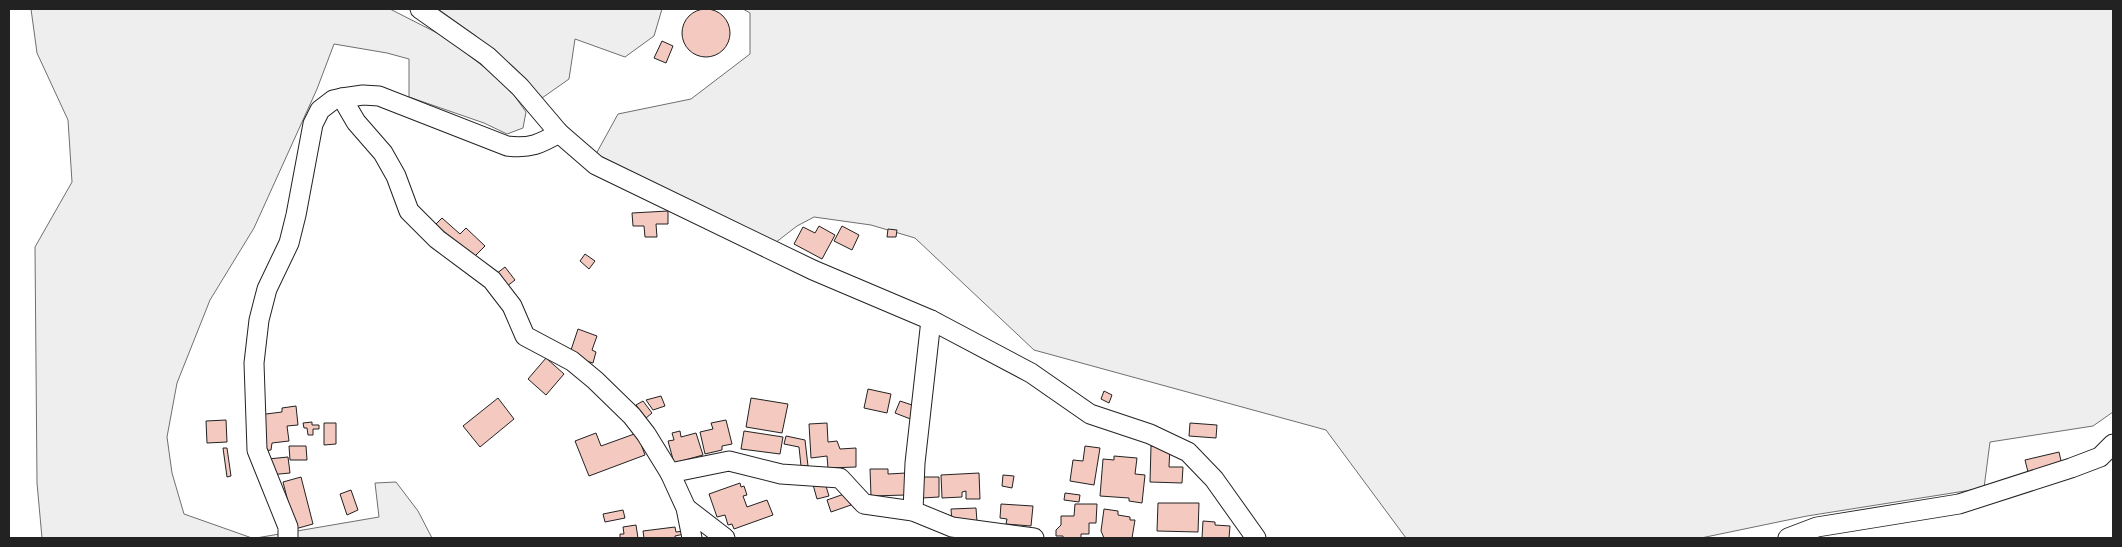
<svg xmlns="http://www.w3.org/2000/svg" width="2122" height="547" viewBox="0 0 2122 547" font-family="'DM Sans',sans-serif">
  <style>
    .green { fill: #eee; stroke: #6f6f6f }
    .building { fill: #f3c9c0; stroke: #222 }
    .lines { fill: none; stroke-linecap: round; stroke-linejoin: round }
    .minor-casing { stroke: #222; stroke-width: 21 }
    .minor { stroke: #fff; stroke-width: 19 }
  </style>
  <rect width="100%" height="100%" fill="#fff"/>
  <g class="green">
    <path d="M31 9H390L445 37 506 84 526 112 523 128 507 134 484 123 409 97V59L387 53 334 44 317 89 254 228 210 300 177 383 167 437 172 473 184 514 252 538H42L37 483 35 247 72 182 68 120 37 53Z"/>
    <path d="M438 9H662L654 36 625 57 575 39 569 79 542 98 476 36Z"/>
    <path d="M743 9H2113V412L2093 426 1990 442 1984 488 1807 516 1701 538H1406L1326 430 1034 350 915 238 871 225 814 217 797 226 775 243 596 154 618 114 691 99 750 54V13Z"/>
    <path d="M396 482 418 511 432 538H256L379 517 375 483Z"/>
  </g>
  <g class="building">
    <circle cx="706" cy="33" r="24"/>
    <path d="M662 41 673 46 666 63 654 58Z"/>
    <path d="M668 211V224H656L657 237H645L644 226H633L632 213Z"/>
    <path d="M442 218 460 234 466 228 485 246 472 259 436 224Z"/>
    <path d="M819 226 835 235 822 259 794 244 803 227 815 233Z"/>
    <path d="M842 226 859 235 852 250 834 241Z"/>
    <path d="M888 229 897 230 896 237H887Z"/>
    <path d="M585 254 595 261 589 269 580 261Z"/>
    <path d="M505 267 515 280 506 287 496 274Z"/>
    <path d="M578 329 597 336 592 350 596 352 593 363 569 356Z"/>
    <path d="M546 358 564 374 546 395 528 379Z"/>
    <path d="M868 389 891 394 887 413 864 408Z"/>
    <path d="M1104 391 1112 395 1109 403 1101 399Z"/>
    <path d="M661 396 665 406 653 410 646 400Z"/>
    <path d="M498 398 514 419 480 447 463 426Z"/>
    <path d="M751 398 788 404 782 433 746 427Z"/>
    <path d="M643 401 652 413 646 418 636 405Z"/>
    <path d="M900 401 918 407 913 420 895 413Z"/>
    <path d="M296 406 298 425 287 426 289 441 272 443 271 450 263 451 258 415 282 412V408Z"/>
    <path d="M226 420 227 442 207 443 206 421Z"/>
    <path d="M726 420 732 444 722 446V450L705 454 700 432 713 429 711 423Z"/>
    <path d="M312 422V425H319V429H313V435H308L307 428H304L303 423Z"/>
    <path d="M324 423H336V444L324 445Z"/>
    <path d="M827 423 828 442 837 441 840 449 856 448V467L828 468 827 456 811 458 809 424Z"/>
    <path d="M1190 423 1217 425 1216 438 1189 436Z"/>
    <path d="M680 431 681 437 696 433 703 455 674 463 668 441 674 440 672 433Z"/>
    <path d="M744 431 783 437 780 454 741 449Z"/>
    <path d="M596 433 601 446 637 433 645 455 589 476 575 441Z"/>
    <path d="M786 436 805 440 808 466H801L799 447 784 444Z"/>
    <path d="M289 446H306L307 460H290Z"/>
    <path d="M1085 446 1100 448 1094 485 1070 481 1073 460 1083 461Z"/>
    <path d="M1151 446H1170L1169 467H1183L1182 483 1150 482Z"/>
    <path d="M223 448H227L231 476 227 477Z"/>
    <path d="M2059 452 2062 465 2028 472 2025 460Z"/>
    <path d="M1114 456 1137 458 1135 474 1145 475 1142 503 1129 501V498L1100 496 1103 459 1114 460Z"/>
    <path d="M288 457 290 473 269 475 268 459Z"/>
    <path d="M870 469H888V474L906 473V495L871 496Z"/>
    <path d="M979 473 980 499H966V491L962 492V497L942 498 941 475Z"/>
    <path d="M1003 475 1014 476 1012 488 1002 486Z"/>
    <path d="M301 477 313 524 295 529 283 482Z"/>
    <path d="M921 477H939V497L922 498Z"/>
    <path d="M812 481 825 483 829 496 817 499Z"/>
    <path d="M740 483 741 487 744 486 747 495 743 496 747 507 767 500 773 515 734 529 732 524 728 525 725 515 717 517 709 494Z"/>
    <path d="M351 490 358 510 347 515 340 494Z"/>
    <path d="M847 493 851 505 831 512 827 500Z"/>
    <path d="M1065 493 1080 495 1079 502 1064 500Z"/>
    <path d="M1158 503H1199L1198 532 1157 531Z"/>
    <path d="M1001 504 1033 506 1031 526 1006 524 1007 519 1000 518Z"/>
    <path d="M1075 504H1097L1096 523H1089V534H1081V538H1063V536H1056V530L1061 525V516H1074Z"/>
    <path d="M976 508 977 522 952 523 951 509Z"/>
    <path d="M1104 509 1118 511V515L1130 517V520H1135L1132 538H1104L1101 531Z"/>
    <path d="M623 510 625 518 605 522 603 514Z"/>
    <path d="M1203 521 1215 522V525L1230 526 1229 538H1202Z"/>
    <path d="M636 525 638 538H620V534H624L623 527Z"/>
    <path d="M675 527 676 532 684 531V534L675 536V538H644L643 531Z"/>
  </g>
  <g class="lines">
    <defs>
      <g id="minor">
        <path d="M420 9 487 56 520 87 559 133 596 165 813 270 931 320 1031 373 1090 414 1150 434 1188 452 1214 479 1256 538"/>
        <path d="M342 98 356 122 383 153 396 176 409 211 437 239 492 280 512 306 525 336 572 361 595 380 632 416 646 434 670 473 686 508 692 538"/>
        <path d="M670 473 729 461 781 474 840 478 864 504 913 511 952 527 1034 538"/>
        <path d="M686 508 725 538"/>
        <path d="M913 511 915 463 931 320"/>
        <path d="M288 538V527L257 450 254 363 259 320 267 289 289 243 296 215 313 124 320 110 333 100 342 98 363 95 379 96 507 146C530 149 540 144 559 133"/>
        <path d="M1788 538 1817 527 1959 504 2071 468 2100 457 2113 444"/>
      </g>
    </defs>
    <use href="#minor" class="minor-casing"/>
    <use href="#minor" class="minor"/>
  </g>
  <rect width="2122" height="547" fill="none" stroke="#222222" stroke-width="20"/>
</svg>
